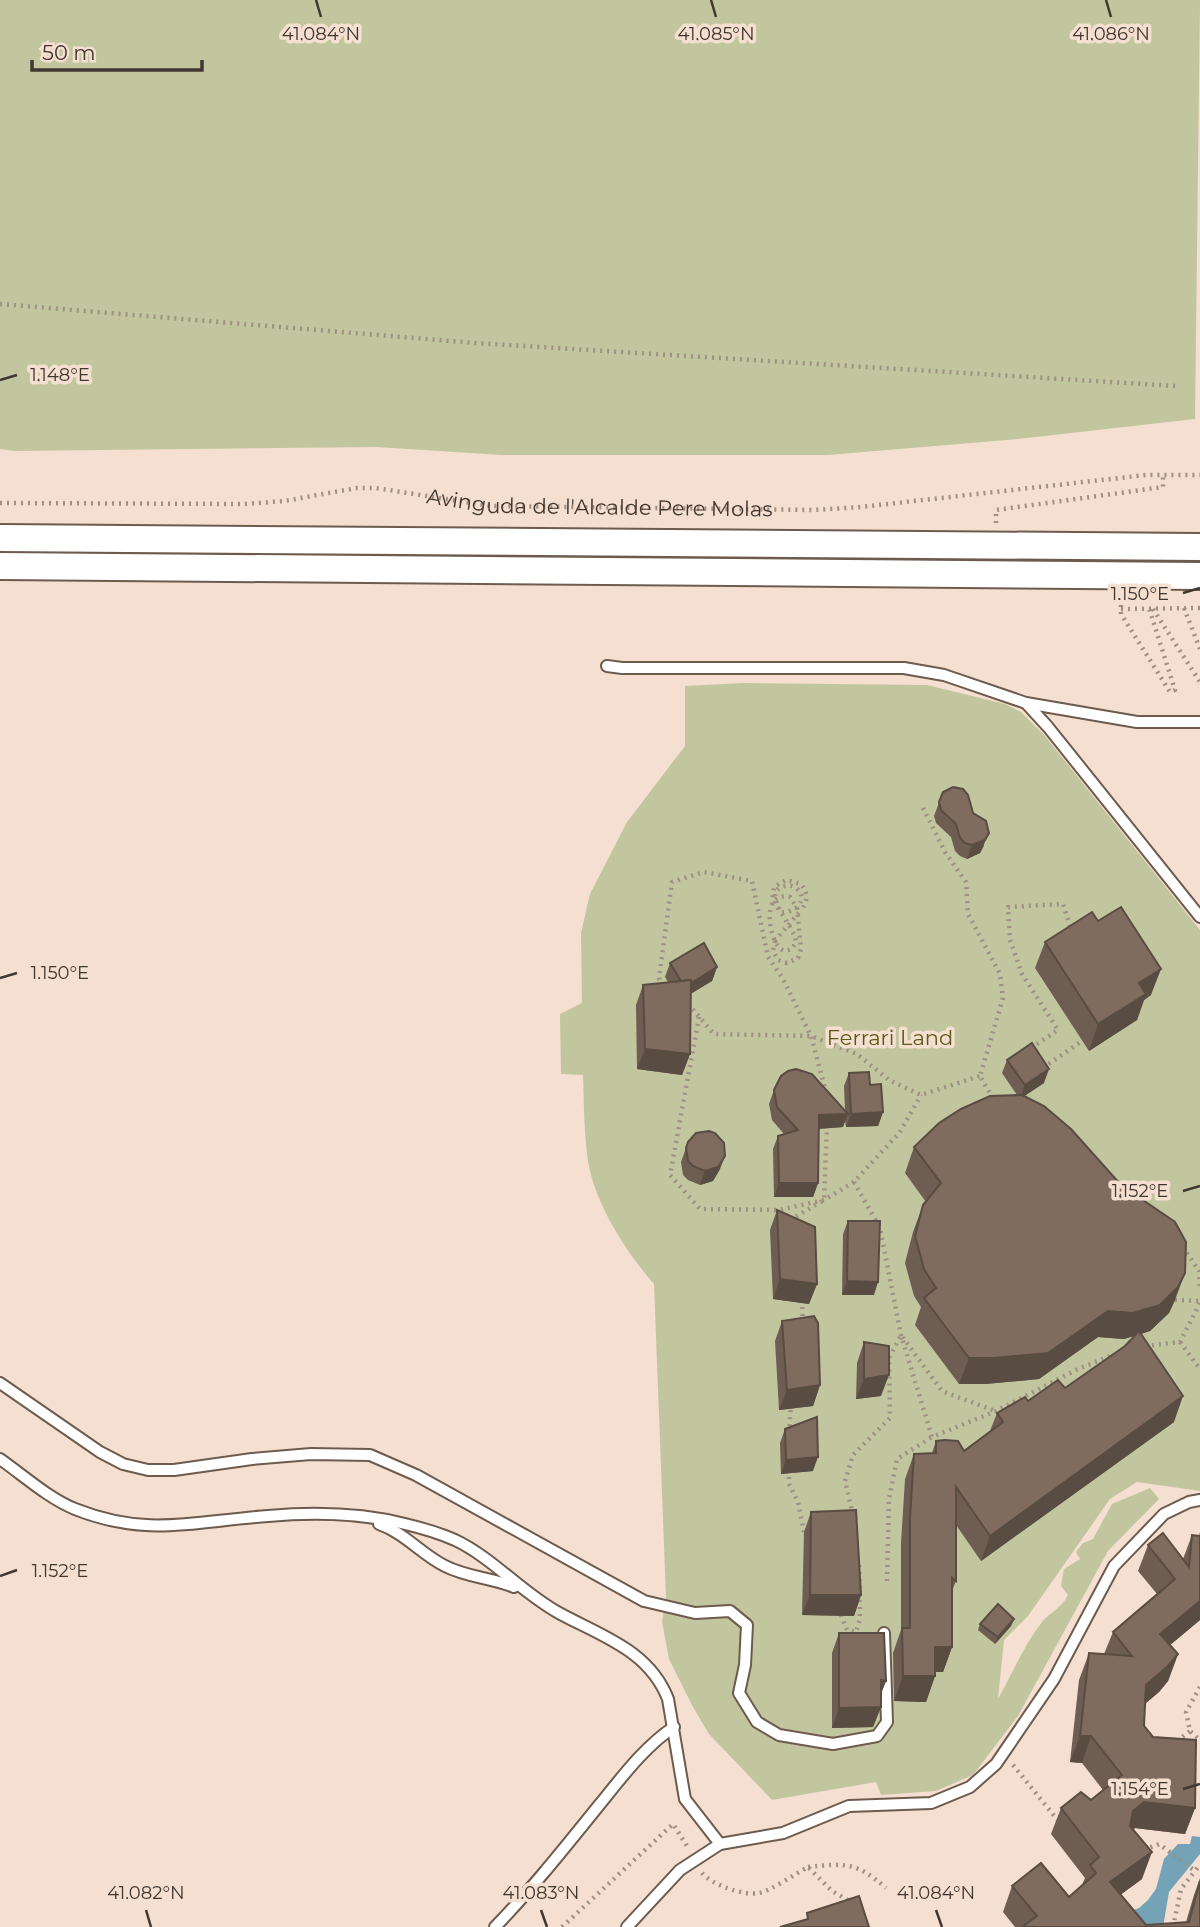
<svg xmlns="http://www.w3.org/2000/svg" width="1200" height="1927" viewBox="0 0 1200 1927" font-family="Montserrat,sans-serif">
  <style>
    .green { fill: #c2c69f }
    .water { fill: #74a2b7 }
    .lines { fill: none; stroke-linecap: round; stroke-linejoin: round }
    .service-casing { stroke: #6d5b4e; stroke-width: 14 }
    .tertiary-casing { stroke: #6d5b4e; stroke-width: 30 }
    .path { stroke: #9f8f84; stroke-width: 4.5; stroke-dasharray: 2 5; stroke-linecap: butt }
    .service { stroke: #fff; stroke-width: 10 }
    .tertiary { stroke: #fff; stroke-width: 26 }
    .path-bridge { stroke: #9f8f84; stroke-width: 4.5; stroke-dasharray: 2 5; stroke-linecap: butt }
    .wall { fill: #6d5d52 }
    .shaded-wall { fill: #594c42 }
    .building { fill: #7f6c5f; stroke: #594c42; stroke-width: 2 }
    .ticks { fill: none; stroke: #403731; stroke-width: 2.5 }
    .labels { text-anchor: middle; stroke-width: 7; stroke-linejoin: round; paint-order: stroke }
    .street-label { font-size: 21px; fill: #403731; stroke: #f5dfd0 }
    .park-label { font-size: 21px; fill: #595c18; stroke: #f5dfd0 }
    .ticks-label { font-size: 18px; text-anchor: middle; fill: #403731; stroke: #f5dfd0; stroke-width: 7; stroke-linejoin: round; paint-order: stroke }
  </style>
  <rect width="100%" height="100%" fill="#f5dfd0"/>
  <g class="green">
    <path d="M0 0H1200L1195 419 1018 439 828 455H502L376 447 14 451 0 449Z"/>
    <path d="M743 683 927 685 1005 704 1021 712 1045 736 1200 930V1491L1137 1482 1110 1499 1028 1616 1004 1640 998 1699C1012 1674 1024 1645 1042 1622 1050 1612 1062 1608 1068 1595L1061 1586 1064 1569 1080 1559 1076 1552 1083 1543 1093 1539 1112 1504 1150 1488 1159 1499 1108 1551 1018 1716 973 1775 936 1791 881 1795 876 1782 772 1800 709 1734 693 1707 669 1659 662 1622 666 1597 654 1284C626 1252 595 1204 588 1161 584 1133 584 1104 583 1075L561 1074 560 1014 582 1003 581 933 590 894 627 822 685 746V686Z"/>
  </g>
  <path class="water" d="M1192 1836 1200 1837V1854L1169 1892 1163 1927H1107L1122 1914 1139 1908 1148 1900 1156 1889 1164 1859 1178 1844H1190Z"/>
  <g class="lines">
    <defs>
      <g id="service">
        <path d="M607 666 622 668H904L944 675 1026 703 1137 722H1200"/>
        <path d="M1026 703 1048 727 1200 917"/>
        <path d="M0 1383 100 1452 123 1464 148 1470H174L252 1459 311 1454 370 1455 416 1475 644 1601 695 1613 730 1611 747 1625 745 1665 739 1693 757 1722 779 1735 833 1744 877 1736 887 1722 884 1633"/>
        <path d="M0 1459C23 1475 48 1498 75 1509 148 1538 195 1521 268 1516 313 1512 361 1513 405 1524 422 1528 439 1533 455 1540 493 1558 522 1593 559 1613 601 1636 649 1650 668 1699L685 1799 720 1844"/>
        <path d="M379 1524C405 1533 421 1554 445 1566 466 1577 492 1578 514 1587"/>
        <path d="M495 1927C532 1889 566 1846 600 1804 622 1777 645 1746 674 1727"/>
        <path d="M627 1927 680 1870 720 1844 783 1833 849 1806 931 1803 970 1787 996 1764 1054 1679 1114 1566 1164 1514 1189 1502 1200 1500"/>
      </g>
      <g id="tertiary">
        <path d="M0 538 1200 547"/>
        <path d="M0 566 1200 576"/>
      </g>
    </defs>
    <use href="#service" class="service-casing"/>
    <use href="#tertiary" class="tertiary-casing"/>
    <g class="path">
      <path d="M0 304 475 343 1176 386"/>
      <path id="s1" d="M0 503 245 504 284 501 357 488H376L491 506 814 510 861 507 1146 475H1200"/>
      <path d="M996 523V510L1163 487V475"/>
      <path d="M1121 598V614L1170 692 1175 690 1149 608"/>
      <path d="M1184 608 1200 649"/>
      <path d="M1121 609 1200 608"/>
      <path d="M1153 609 1200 682"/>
      <path d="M923 808 945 852 966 882 968 914 1000 974 1003 998 980 1076 995 1102"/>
      <path d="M775 941 773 951 778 960 787 963 798 958 801 949 797 908 790 897C758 890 771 944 781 949 785 952 788 950 792 949L796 942C796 928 758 891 785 886 789 885 793 886 796 888 810 899 794 914 781 912L772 901 774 887 786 880 801 884C808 893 808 900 802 909"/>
      <path d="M663 986 659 978 672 882 704 872 752 881 768 957 783 979 811 1036 827 1096"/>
      <path d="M688 1004 714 1034 811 1036 857 1054 889 1080 921 1095 980 1076"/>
      <path d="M699 1017 670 1175 700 1209 779 1210 824 1200 854 1182 900 1132 921 1095"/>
      <path d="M1031 1048 1058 1030 1022 974 1010 940 1008 907 1063 904 1071 929"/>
      <path d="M1043 1068 1082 1041"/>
      <path d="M854 1182 880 1228 901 1335 932 1437 996 1411 1078 1369 1113 1355"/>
      <path d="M790 1220 824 1200 827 1126"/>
      <path d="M1183 1247 1199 1271 1200 1289"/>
      <path d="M802 1300 803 1323"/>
      <path d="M1175 1300 1200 1301"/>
      <path d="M1180 1342 1200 1369"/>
      <path d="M1145 1346 1180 1342 1200 1303"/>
      <path d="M789 1433 791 1403"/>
      <path d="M789 1470V1484L798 1502 804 1532"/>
      <path d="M853 1515 845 1481 853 1455 890 1418 889 1358 901 1335 942 1391 995 1411"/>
      <path d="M887 1581 889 1499 897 1459 932 1437"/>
      <path d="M841 1615 847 1630 856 1632 860 1619 859 1562"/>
      <path d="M1200 1687 1186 1712 1190 1731 1200 1740"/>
      <path d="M1177 1741 1190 1731"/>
      <path d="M1013 1765 1060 1823"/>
      <path d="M1144 1850 1159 1844 1195 1871 1200 1865"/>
      <path d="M808 1867C846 1863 856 1862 886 1888"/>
      <path d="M702 1873C712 1885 744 1896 759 1893 770 1891 797 1873 808 1867L832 1891 851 1902"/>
      <path d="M562 1927 673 1824 687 1846"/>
      <path d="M1173 1927 1181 1889 1195 1871"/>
    </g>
    <use href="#service" class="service"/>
    <use href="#tertiary" class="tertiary"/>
    <path class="path-bridge" d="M775 941 802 909"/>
  </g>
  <g class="wall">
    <path d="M943 792 973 813 984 846 980 853 967 859 960 856 955 851 951 837 936 823 934 816Z"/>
    <path d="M1045 942 1151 995 1144 1000 1137 1020 1089 1051 1035 968Z"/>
    <path d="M670 963 717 967 712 981 690 994V1054L682 1075 637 1069 636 1005 643 985 668 982 665 977Z"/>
    <path d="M1007 1060 1044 1083 1024 1096 1175 1300 1169 1313 1150 1331 1141 1334 1174 1422 981 1561 956 1525V1581L952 1591V1647L943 1672H935V1676L926 1702 894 1701 893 1653 901 1630V1543L905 1479 914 1454 932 1453 936 1441 964 1451 990 1431 997 1413 1065 1388 1125 1346 1134 1336 1124 1339 1098 1337 1039 1379 985 1384H959L915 1325 921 1307 914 1296 905 1263 913 1232 923 1205 926 1202 905 1173 914 1147 1017 1095 1002 1073Z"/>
    <path d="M849 1073 870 1085 883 1112 878 1126 846 1127 845 1120 843 1127 819 1129 818 1183 813 1197H774L773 1149 778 1136 784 1134 772 1120 769 1104 774 1090 845 1111 844 1086Z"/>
    <path d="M688 1142 720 1169 713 1181 700 1185 688 1180 683 1175 681 1162Z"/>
    <path d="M777 1210 817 1284 809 1304 773 1299 770 1230Z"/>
    <path d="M848 1221 874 1295H842L843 1234Z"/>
    <path d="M782 1321 820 1385 813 1406 779 1410 775 1341Z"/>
    <path d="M864 1342 881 1396 856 1399 857 1363Z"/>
    <path d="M785 1429 813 1471 781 1474 780 1443Z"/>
    <path d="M811 1512 861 1595 854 1616 802 1615 804 1532Z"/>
    <path d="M1200 1532V1620L1170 1645 1178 1654 1168 1681 1159 1692 1145 1704 1144 1726 1195 1808 1185 1834 1135 1828 1133 1830 1142 1879 1120 1895 1146 1925 1186 1922 1194 1895 1200 1878V1927H1015L1003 1912 1012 1886 1069 1897 1082 1885 1085 1878 1051 1834 1061 1808 1091 1800 1103 1790 1082 1763 1070 1762 1079 1680 1089 1653 1104 1654 1113 1632 1157 1594 1138 1571 1148 1545 1183 1559 1192 1535 1199 1536Z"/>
    <path d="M1014 1619 1011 1626 995 1644 978 1630 980 1624Z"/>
    <path d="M839 1633 886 1681 881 1694V1707L873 1727 832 1728V1653Z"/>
  </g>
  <g class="shaded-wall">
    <path d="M989 833 980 853 967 859 972 845Z"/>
    <path d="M717 967 712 981 679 1001 684 987Z"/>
    <path d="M1161 969 1151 995 1144 1000 1137 1020 1089 1051 1098 1024 1139 983Z"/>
    <path d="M645 1049 690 1054 682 1075 637 1069Z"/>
    <path d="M1049 1069 1044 1083 1020 1099 1025 1085Z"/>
    <path d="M883 1112 878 1126 846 1127 851 1114Z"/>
    <path d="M848 1114 843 1127 814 1129 819 1115Z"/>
    <path d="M725 1156 720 1169 713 1181 700 1185 705 1171Z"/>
    <path d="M779 1183H818L813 1197H774Z"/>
    <path d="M1185 1273 1175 1300 1169 1313 1150 1331 1124 1339 1098 1337 1039 1379 985 1384H959L969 1358 1108 1311Z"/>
    <path d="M780 1279 817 1284 809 1304 773 1299Z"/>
    <path d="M847 1281 878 1282 874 1295H842Z"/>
    <path d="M889 1375 881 1396 856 1399 864 1379Z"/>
    <path d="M820 1385 813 1406 779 1410 787 1390Z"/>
    <path d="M1183 1396 1174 1422 981 1561 990 1536Z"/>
    <path d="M818 1457 813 1471 781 1474 786 1460Z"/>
    <path d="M810 1595H861L854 1616 802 1615Z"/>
    <path d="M1200 1601V1620L1151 1661 1160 1634Z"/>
    <path d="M1014 1619 1011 1626 995 1644 998 1637Z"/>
    <path d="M935 1647H952L943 1672H926Z"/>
    <path d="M1178 1654 1168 1681 1159 1692 1136 1711 1146 1685Z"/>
    <path d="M903 1676H935L926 1702 894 1701Z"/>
    <path d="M881 1680 886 1681 878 1701Z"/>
    <path d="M881 1707 873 1727 832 1728 839 1708Z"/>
    <path d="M1080 1736H1091L1082 1763 1070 1762Z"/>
    <path d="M1144 1802 1195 1808 1185 1834 1135 1828 1124 1837 1133 1811Z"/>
    <path d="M1152 1852 1142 1879 1101 1909 1110 1882Z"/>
  </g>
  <g class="building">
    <path d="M953 787 963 789 968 795 973 813 986 821 989 833 985 840 972 845 965 843 960 838 956 824 941 810 939 802 943 792Z"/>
    <path d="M1121 907 1161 969 1139 983 1146 994 1098 1024 1045 942 1092 912 1098 921Z"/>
    <path d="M704 943 717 967 691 983V980L681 981 670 963Z"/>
    <path d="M691 980 690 1054 645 1049 643 985Z"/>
    <path d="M1032 1043 1049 1069 1025 1085 1007 1060Z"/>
    <path d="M796 1069 812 1074 848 1114 819 1115 818 1183H779L778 1136 798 1130 777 1107 774 1090 781 1076 788 1071Z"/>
    <path d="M869 1072 870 1085 881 1084 883 1112 851 1114 849 1073Z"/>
    <path d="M1022 1095 1044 1106 1071 1129 1121 1185 1175 1222 1186 1242 1185 1273 1178 1287 1160 1305 1133 1313 1108 1311 1048 1353 994 1358H969L924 1298 936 1288 924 1269 915 1236 923 1205 941 1183 914 1147 939 1123 961 1109 990 1096Z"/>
    <path d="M709 1131 715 1133 724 1143 725 1156 718 1167 705 1171 693 1166 688 1161 686 1148 688 1142 696 1133Z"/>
    <path d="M777 1210 815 1227 817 1284 780 1279Z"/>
    <path d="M848 1221H880L878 1282 847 1281Z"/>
    <path d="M814 1316 818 1323 820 1385 787 1390 782 1321Z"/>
    <path d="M1139 1331 1183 1396 990 1536 956 1487V1581L952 1578V1647H935V1676H903L902 1628H910V1518L914 1454 936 1453V1441L945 1440 958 1441 964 1451 1003 1422 997 1413 1025 1397 1028 1401 1058 1380 1065 1388 1125 1346Z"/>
    <path d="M864 1342 889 1346V1375L864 1379Z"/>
    <path d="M817 1417 818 1457 786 1460 785 1429Z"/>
    <path d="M856 1510 861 1595H810L811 1512Z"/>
    <path d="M1163 1533 1189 1567 1192 1535 1200 1536V1601L1160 1634 1178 1654 1168 1666 1146 1685 1144 1726 1153 1737 1196 1740 1195 1808 1144 1802 1133 1811 1130 1826 1152 1852 1110 1882 1146 1925 1189 1922 1200 1881V1927H1022L1037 1916 1012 1886 1041 1863 1069 1897 1096 1873 1090 1865 1099 1857 1061 1808 1081 1792 1091 1800 1122 1775 1091 1736H1080L1089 1653 1132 1656 1113 1632 1175 1579 1148 1545Z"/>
    <path d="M998 1604 1014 1619 998 1637 980 1624Z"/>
    <path d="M839 1633H884L886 1681 881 1680V1707L839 1708Z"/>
    <path d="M859 1896 869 1927H780L808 1919 807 1913Z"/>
  </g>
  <path class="ticks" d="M316 0 321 17M711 0 716 17M1106 0 1111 17M0 380 17 375M1183 593 1200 588M0 978 17 973M1183 1191 1200 1186M0 1576 17 1570M1183 1789 1200 1784M146 1910 151 1927M541 1910 547 1927M936 1910 942 1927"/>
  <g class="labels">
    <g class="street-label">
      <text dy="7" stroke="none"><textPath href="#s1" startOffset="602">Avinguda de l'Alcalde Pere Molas</textPath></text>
    </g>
    <g class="park-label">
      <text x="890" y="1045">Ferrari Land</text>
    </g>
  </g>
  <g class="ticks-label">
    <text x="321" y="40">41.084°N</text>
    <text x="716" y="40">41.085°N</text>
    <text x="1111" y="40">41.086°N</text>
    <text x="60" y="381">1.148°E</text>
    <text x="1140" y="600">1.150°E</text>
    <text x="60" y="979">1.150°E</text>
    <text x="1140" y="1197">1.152°E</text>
    <text x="60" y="1577">1.152°E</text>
    <text x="1140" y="1795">1.154°E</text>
    <text x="146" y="1899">41.082°N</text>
    <text x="541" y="1899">41.083°N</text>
    <text x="936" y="1899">41.084°N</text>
  </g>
  <path d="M32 60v10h170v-10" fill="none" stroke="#403731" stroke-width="3.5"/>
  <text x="42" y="60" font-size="21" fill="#403731" stroke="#f5dfd0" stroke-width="5" paint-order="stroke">50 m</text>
</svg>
